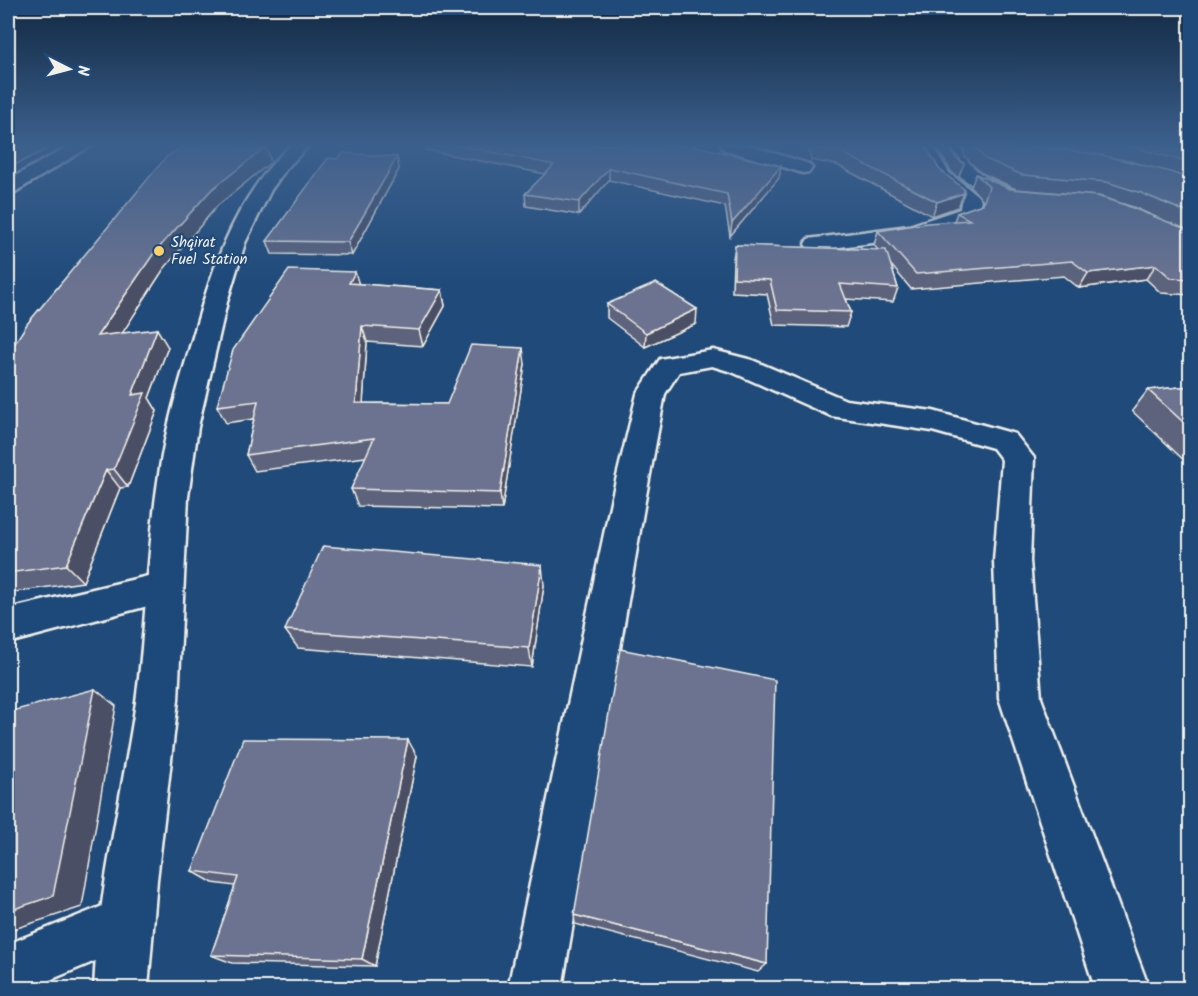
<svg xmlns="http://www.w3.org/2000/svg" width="1198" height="996" viewBox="0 0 1198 996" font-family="Kalam,sans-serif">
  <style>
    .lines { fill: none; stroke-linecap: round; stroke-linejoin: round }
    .street-casing { stroke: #f4f1e8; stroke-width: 5 }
    .secondary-casing { stroke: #f4f1e8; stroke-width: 5 }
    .street { fill: #1f4a7a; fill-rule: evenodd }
    .secondary { fill: #1f4a7a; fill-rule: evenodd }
    .wall { fill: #5d637c; stroke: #f4f1e8; stroke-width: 1.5; fill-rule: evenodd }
    .shaded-wall { fill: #4c5065; stroke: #f4f1e8; stroke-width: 1.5 }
    .building { fill: #6c7390; stroke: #f4f1e8; stroke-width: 1.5 }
    .poi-dot { fill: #ffd166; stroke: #1f4a7a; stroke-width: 2 }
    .labels { text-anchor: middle; stroke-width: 4.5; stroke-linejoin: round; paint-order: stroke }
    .far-poi-label { font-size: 15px; fill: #f4f1e8; stroke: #1f4a7a; text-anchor: start }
  </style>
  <rect width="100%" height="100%" fill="#1f4a7a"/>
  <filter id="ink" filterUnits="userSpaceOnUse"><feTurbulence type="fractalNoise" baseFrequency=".0167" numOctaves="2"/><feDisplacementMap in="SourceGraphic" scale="12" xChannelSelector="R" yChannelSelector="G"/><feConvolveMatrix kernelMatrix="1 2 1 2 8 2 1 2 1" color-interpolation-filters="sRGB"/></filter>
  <g filter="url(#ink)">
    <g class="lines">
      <defs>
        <g id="street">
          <path d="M71 145H92L15 192 8 194V180Z"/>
          <path d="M721 145H748L809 164 812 168 809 172 803 173 723 149Z"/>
          <path d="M915 145H932L949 173 978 196 981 200 976 216 912 238 816 250 808 249 805 244 808 239 909 226 960 209 961 202 936 181Z"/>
          <path d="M942 145H960C969 174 995 182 1021 193L1024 197 1021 201H1007C977 188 952 180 942 145Z"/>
          <path d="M713 350 752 360 846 400 933 411 1015 434 1034 458 1030 561 1041 698 1149 988H1095L999 698 994 561 1002 460 993 448 932 431 831 416 732 372 712 366 679 372 665 394 645 501 562 988H508L611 501 637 394 660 359Z"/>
          <path d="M165 572 178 576 183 587 178 598 8 643V609Z"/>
          <path d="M125 897 143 905 151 923 143 941 31 988H8V944Z"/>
        </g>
        <path id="secondary" d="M291 145H309L286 169 271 190 245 243 227 302 198 427 188 497 178 700 157 880 148 988H94C98 893 122 797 136 702 146 629 147 554 158 481 165 427 182 375 197 323 216 257 239 193 291 145Z"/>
      </defs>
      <use href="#street" class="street-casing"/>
      <use href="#secondary" class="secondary-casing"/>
      <use href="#street" class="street"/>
      <use href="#secondary" class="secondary"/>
    </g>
    <g class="wall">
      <path d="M425 145H691L781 166 779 178 730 236 725 206 609 180 579 215 526 206 525 194 545 174 426 150Z"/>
      <path d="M807 145H925L939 169 964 193 958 207 932 216 837 165 811 160Z"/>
      <path d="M935 145H949V147L964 164 958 178 951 171Z"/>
      <path d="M966 145H1191V295L1161 293 1146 279 1079 288 1064 276 911 289 891 265 898 288 893 302 846 299 851 312 846 327 774 325 767 294 732 292 733 259 735 245 878 250 874 245 878 231 954 221 957 213 982 204 983 201 971 187 976 174 1010 189 1158 218 1133 207 1099 196 1016 189 980 172 965 157 964 152ZM1042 148 1068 150 1081 152ZM1112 158 1130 161 1145 166Z"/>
      <path d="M266 147 271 162 217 206 163 270 122 333 168 347 149 398 157 411 128 487 120 488 83 582 8 593V354Z"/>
      <path d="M397 157 399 169 352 255 272 254 267 241Z"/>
      <path d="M358 284 442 290 445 306 423 346 367 342 363 403 447 404 525 364 502 509 358 506 351 489 366 457 255 471 246 455 254 419 226 423 217 406Z"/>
      <path d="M607 304 696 324 645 347 607 318Z"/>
      <path d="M1191 386V467L1132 411 1148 390Z"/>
      <path d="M544 585 532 667 298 648 285 630Z"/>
      <path d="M417 756 375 966 232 963 211 955 235 886 213 883 192 871Z"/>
      <path d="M574 915 767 964 758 972 575 924Z"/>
    </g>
    <g class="shaded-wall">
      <path d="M22 145 54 146 8 168V152Z"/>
      <path d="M266 147 271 162 217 206 163 270 109 354 97 336 154 253 211 190Z"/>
      <path d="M397 157 399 169 352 255 348 242Z"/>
      <path d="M781 166 779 178 730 236 732 223Z"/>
      <path d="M609 168V180L579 215V202Z"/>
      <path d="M964 193 958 207 932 216 937 202Z"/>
      <path d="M1156 265 1146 279 1079 288 1088 273Z"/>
      <path d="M355 272 360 288 349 283Z"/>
      <path d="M442 290 445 306 423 346 419 330Z"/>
      <path d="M697 309 696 324 645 347 646 333Z"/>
      <path d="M362 326 367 342 362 420 356 403Z"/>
      <path d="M157 329 168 347 149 398 157 411 128 487 114 469 132 395Z"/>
      <path d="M523 348 525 364 502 509 500 493Z"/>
      <path d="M106 470 120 488 83 582 66 565Z"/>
      <path d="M542 565 544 585 532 667 529 648Z"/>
      <path d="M95 689 116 706 82 907 8 931V911Z"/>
      <path d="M408 740 417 756 375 966 362 959Z"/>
    </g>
    <g class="building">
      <path d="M8 145H22L8 152Z"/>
      <path d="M186 145H249L266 147 211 190 154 253 97 336 157 329 132 395 145 393 114 469 106 470 66 565 8 573V354L27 324 167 156Z"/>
      <path d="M457 145H691L781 166 732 223 727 194 609 168 579 202 525 194 554 165Z"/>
      <path d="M813 145H925L939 169 964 189V193L937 202 841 152 814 147Z"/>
      <path d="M948 145H949V147L964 164 956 158Z"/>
      <path d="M972 145H1024L1097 154 1167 171 1191 179V214L1141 193 1107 182 1022 175 986 159Z"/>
      <path d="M1123 145H1191V163L1137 148Z"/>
      <path d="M343 153 397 157 348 242 267 241 328 158 337 159Z"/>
      <path d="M976 174 1010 189 1097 196 1125 205 1191 231V279L1171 278 1156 265 1088 273 1072 261 916 274 878 231 927 223 970 220 957 213 983 204 989 187Z"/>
      <path d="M735 245 886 250 898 288 840 284 851 312 777 310 770 280 734 278Z"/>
      <path d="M289 270 355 272 349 283 442 290 419 330 362 326 356 403 447 404 471 345 523 348 500 493 351 489 374 438 246 455 258 401 217 406 233 350Z"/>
      <path d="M656 283 697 309 646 333 607 304Z"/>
      <path d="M1191 386V429L1148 390Z"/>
      <path d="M323 546 542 565 529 648 285 630Z"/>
      <path d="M620 649 775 680 767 964 574 915Z"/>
      <path d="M95 689 53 896 8 911V712Z"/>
      <path d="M243 739 408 740 362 959 211 955 238 877 192 871Z"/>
    </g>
  </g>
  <linearGradient id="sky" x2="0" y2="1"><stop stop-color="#112943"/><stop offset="0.51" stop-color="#3c608d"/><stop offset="1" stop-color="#3c608d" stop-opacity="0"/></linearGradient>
  <rect width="1198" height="285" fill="url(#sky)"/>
  <circle class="poi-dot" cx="159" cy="251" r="6"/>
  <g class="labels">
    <g class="far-poi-label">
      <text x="171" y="247">Shqirat<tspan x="171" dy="17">Fuel Station</tspan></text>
    </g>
  </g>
  <rect width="1198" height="996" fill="none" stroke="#1f4a7a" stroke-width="30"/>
  <rect x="15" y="15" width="1168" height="966" fill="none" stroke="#f4f1e8" stroke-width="2" filter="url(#ink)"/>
  <g transform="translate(69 69) rotate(96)" stroke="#1f4a7a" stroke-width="4.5" paint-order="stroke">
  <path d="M0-4.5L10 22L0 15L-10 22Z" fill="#f4f1e8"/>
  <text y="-9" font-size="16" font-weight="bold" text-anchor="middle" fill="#f4f1e8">N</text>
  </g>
</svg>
